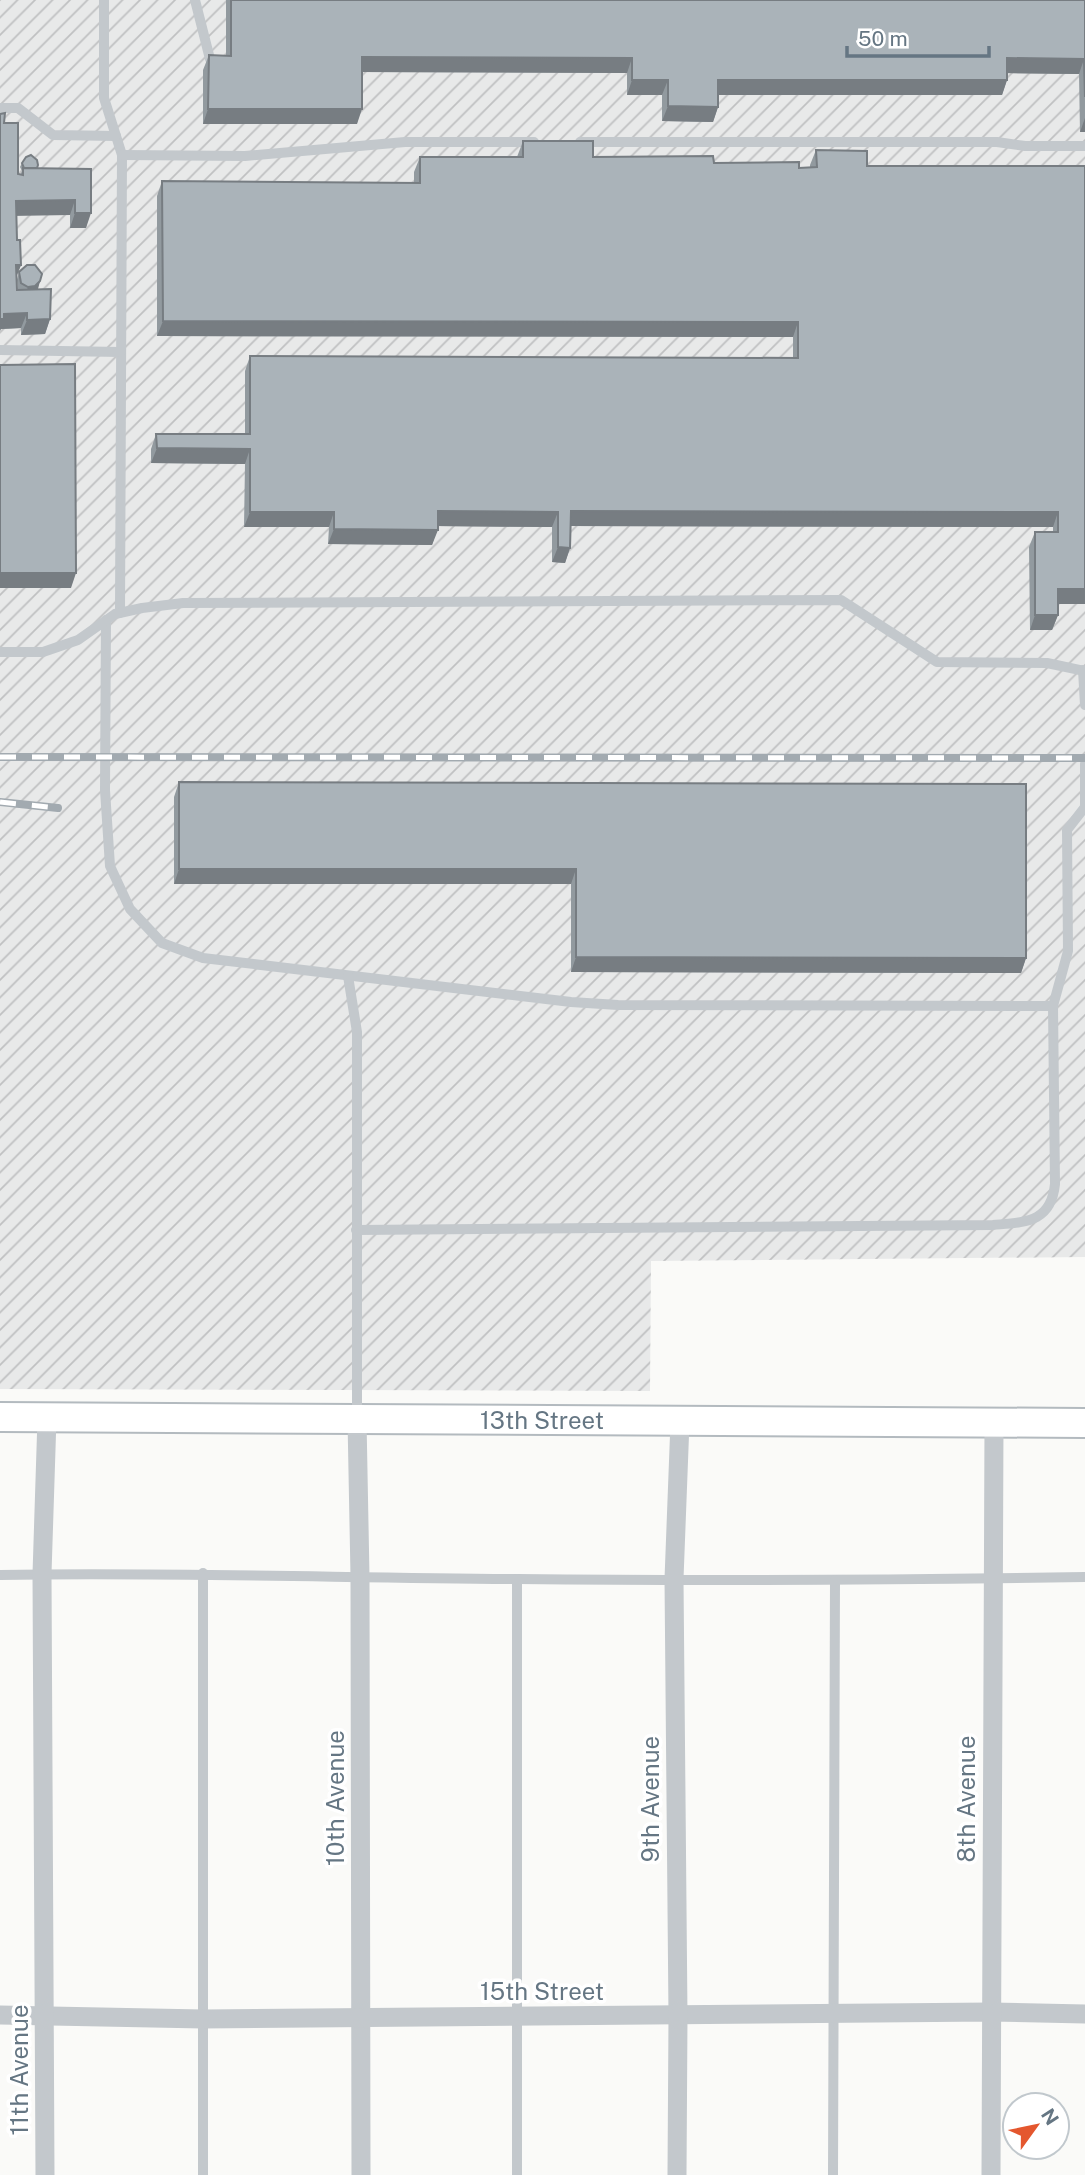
<svg xmlns="http://www.w3.org/2000/svg" width="1085" height="2175" viewBox="0 0 1085 2175" font-family="'Public Sans',sans-serif">
  <style>
    .industrial { fill: url(#industrial-furrows) }
    .lines { fill: none; stroke-linecap: round; stroke-linejoin: round }
    .secondary-casing { stroke: #b3babf; stroke-width: 32 }
    .lane { stroke: #c3c8cc; stroke-width: 10 }
    .street { stroke: #c3c8cc; stroke-width: 19 }
    .secondary { stroke: #fff; stroke-width: 28 }
    .rail-casing { stroke: #a2aab0; stroke-width: 8 }
    .rail { stroke: #fff; stroke-width: 5; stroke-dasharray: 16; stroke-linecap: butt }
    .wall { fill: #929a9f }
    .shaded-wall { fill: #777d82 }
    .building { fill: #aab3b9; stroke: #777d82; stroke-width: 2 }
    .labels { text-anchor: middle; stroke-width: 7; stroke-linejoin: round; paint-order: stroke }
    .street-label { font-size: 24px; fill: #657683; stroke: #fff }
  </style>
  <defs>
    <pattern id="industrial-furrows" width="10" height="10" patternUnits="userSpaceOnUse" patternTransform="scale(1.75)"><rect width="10" height="10" fill="#e8e9e9"/><path d="M-1 1l2-2M0 10L10 0M9 11l2-2" fill="none" stroke="#c0c1c2"/></pattern>
  </defs>
  <rect width="100%" height="100%" fill="#fafaf8"/>
  <path class="industrial" d="M0 0H1085V1257L651 1261 650 1391 0 1389Z"/>
  <g class="lines">
    <defs>
      <path id="secondary" d="M0 1417 1085 1423"/>
    </defs>
    <use href="#secondary" class="secondary-casing"/>
    <g class="lane">
      <path d="M104 0V98L122 155 120 613"/>
      <path d="M195 0 210 59"/>
      <path d="M0 108H18L53 135 116 136"/>
      <path d="M580 142H997L1025 146H1085"/>
      <path d="M122 155 245 156 405 142H534"/>
      <path d="M0 350 121 352"/>
      <path d="M106 620 105 790 110 866 130 909 162 943 203 958 571 1002 618 1005 1053 1006 1068 951 1067 830 1085 807V764"/>
      <path d="M0 652H43L78 640 115 614 142 608 183 603 841 600 937 662 1047 663 1085 671"/>
      <path d="M1083 670 1085 705"/>
      <path d="M348 976 357 1032V1416"/>
      <path d="M356 1230 993 1225C1025 1222 1051 1223 1055 1184L1053 1006"/>
      <path d="M0 1575C173 1572 345 1578 518 1579 707 1581 896 1580 1085 1577"/>
      <path d="M517 1579V2175"/>
      <path d="M203 2175V1573"/>
      <path d="M833 2175 835 1580"/>
    </g>
    <g class="street">
      <path d="M357 1420 360 1576 361 2175"/>
      <path d="M0 2015 203 2019 991 2012 1085 2014"/>
      <path d="M45 2175 42 1574 47 1418"/>
      <path d="M677 2175 678 2016 674 1579 680 1422"/>
      <path d="M991 2175 994 1424"/>
    </g>
    <use href="#secondary" class="secondary"/>
    <defs>
      <g id="rail">
        <path d="M0 757 1085 758"/>
        <path d="M0 802 58 808"/>
      </g>
    </defs>
    <use href="#rail" class="rail-casing"/>
    <use href="#rail" class="rail"/>
  </g>
  <g class="wall">
    <path d="M226 0H1085V132H1080L1079 74 1007 73V80L1002 95H718V107L713 122 662 121V95H627V73L362 72 357 124H203V70L209 55H226Z"/>
    <path d="M4 123 18 174 20 175 22 171 20 167 22 163 37 168 91 169 86 228H70V215H17V240L21 265 16 277 17 290H18L17 280 19 272 40 281 37 289 50 319 45 334 21 335V328L1 329Z"/>
    <path d="M523 141 593 157 799 168 810 167V165L816 150 867 166H1085L1058 615 1052 630H1030L1029 547 1035 532H1053V527L571 526 570 548 565 563 552 562V527L438 526 432 545 328 544 329 527H244L245 464 151 463V449L156 434H245V371L250 356 793 358V337L157 336V196L162 181 414 183V172L420 157H517Z"/>
    <path d="M179 782 1026 958 1021 973 571 972V884H174V797Z"/>
  </g>
  <g class="shaded-wall">
    <path d="M362 57 632 58 627 73 356 72Z"/>
    <path d="M1007 58 1084 59 1079 74 1001 73Z"/>
    <path d="M632 80H668L662 95H627Z"/>
    <path d="M718 80H1007L1002 95H712Z"/>
    <path d="M668 106 718 107 713 122 662 121Z"/>
    <path d="M208 109H362L357 124H203Z"/>
    <path d="M1085 118V132H1080Z"/>
    <path d="M75 200 70 215 11 216 16 201Z"/>
    <path d="M75 213H91L86 228H70Z"/>
    <path d="M16 265H21L15 280Z"/>
    <path d="M40 281 38 289 32 294 25 295 28 287Z"/>
    <path d="M27 313 21 328 1 329 0 331V319L4 314Z"/>
    <path d="M50 319 45 334 21 335 27 320Z"/>
    <path d="M163 321 798 322 793 337 157 336Z"/>
    <path d="M157 448 250 449 245 464 151 463Z"/>
    <path d="M438 511 558 512 552 527 432 526Z"/>
    <path d="M571 511 1058 512 1053 527 565 526Z"/>
    <path d="M250 512H334L329 527H244Z"/>
    <path d="M334 529 438 530 432 545 328 544Z"/>
    <path d="M558 547 570 548 565 563 552 562Z"/>
    <path d="M0 573H76L71 588H0Z"/>
    <path d="M1058 589H1085V604H1053Z"/>
    <path d="M1035 615H1058L1052 630H1030Z"/>
    <path d="M179 869H576L571 884H174Z"/>
    <path d="M576 957 1026 958 1021 973 571 972Z"/>
  </g>
  <g class="building">
    <path d="M231 0H1085V97L1084 59 1007 58V80H718V107L668 106V80H632V58L362 57V109H208L209 55 231 56Z"/>
    <path d="M5 113 4 123H18V174L23 175V168L91 169V213H75V200L16 201 17 240H20L21 265H16L17 290 51 289 50 319 27 320V313L4 314V319H0V114Z"/>
    <path d="M523 141H593V157L713 156 714 163 799 162V168L817 167 816 150 867 151V166H1085V589H1058V615H1035V532H1058V512L571 511 570 548 558 547V512L438 511V530L334 529V512H250V449L157 448 156 434H250V356L798 358V322L163 321 162 181 420 183V157H523Z"/>
    <path d="M31 155 37 160 38 165 37 168H24L22 163 26 157Z"/>
    <path d="M27 265H35L42 274 40 281 35 286 28 287 21 283 19 272Z"/>
    <path d="M75 364 76 573H0V365Z"/>
    <path d="M179 782 1026 784V958L576 957V869H179Z"/>
  </g>
  <g class="labels">
    <g class="street-label">
      <text x="542" y="1429">13th Street</text>
      <text transform="translate(336 1798) rotate(-90)" y="8">10th Avenue</text>
      <text transform="translate(651 1799) rotate(-90)" y="8">9th Avenue</text>
      <text transform="translate(967 1799) rotate(-90)" y="8">8th Avenue</text>
      <text x="542" y="2000">15th Street</text>
      <text transform="translate(20 2070) rotate(-90)" y="8">11th Avenue</text>
    </g>
  </g>
  <g transform="translate(1036 2126) rotate(57)"><circle r="33" fill="#ffffff" stroke="#c1c8cd" stroke-width="2"/>
  <path d="M0-5L12 26L0 18L-12 26Z" fill="#e4572e"/>
  <text y="-10" font-size="19" font-weight="bold" text-anchor="middle" fill="#657683">N</text>
  </g>
  <path d="M847 46v10h142v-10" fill="none" stroke="#657683" stroke-width="3.5"/>
  <text x="858" y="46" font-size="21" fill="#657683" stroke="#ffffff" stroke-width="5" paint-order="stroke">50 m</text>
</svg>
